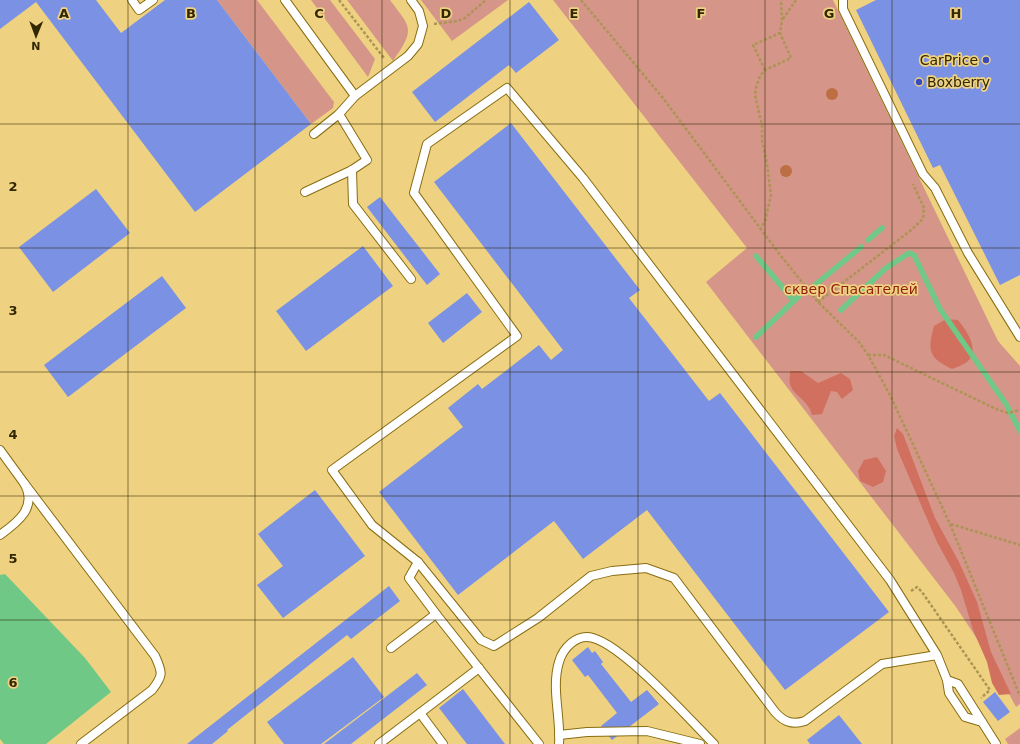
<svg xmlns="http://www.w3.org/2000/svg" width="1020" height="744" viewBox="0 0 1020 744" font-family="'DejaVu Sans',sans-serif">
  <style>
    .green { fill: #d69589 }
    .forest { fill: #d2705f }
    .water { fill: #70c887 }
    .lines { fill: none; stroke-linecap: round; stroke-linejoin: round }
    .stream { stroke: #70c887; stroke-width: 5.5 }
    .building { fill: #7a91e4 }
    .lane-casing { stroke: #886d12; stroke-width: 10 }
    .path { stroke: #ab9554; stroke-width: 2.5; stroke-dasharray: 3 2; stroke-linecap: butt }
    .lane { stroke: #fff; stroke-width: 8 }
    .tree { fill: #bd6e42 }
    .grid { fill: none; stroke: #322703; stroke-width: 1; stroke-opacity: 0.55 }
    .poi-dot { fill: #384abd; stroke: #efd281; stroke-width: 1.5 }
    .labels { text-anchor: middle; stroke-width: 3.5; stroke-linejoin: round; paint-order: stroke }
    .poi-label { font-size: 14px; fill: #322703; stroke: #efd281; text-anchor: end }
    .park-label { font-size: 14px; fill: #941c0e; stroke: #efd281 }
    .grid-label { font-size: 13px; text-anchor: middle; font-weight: bold; fill: #322703; stroke: #efd281; stroke-width: 3.5; stroke-linejoin: round; paint-order: stroke }
  </style>
  <rect width="100%" height="100%" fill="#efd281"/>
  <g class="green">
    <path d="M217 0H257L334 102 333 108 311 124Z"/>
    <path d="M311 0H330L375 59 368 77Z"/>
    <path d="M347 0H390C412 29 415 29 393 61Z"/>
    <path d="M421 0H508L452 41Z"/>
    <path d="M553 0H833L998 341 1020 366V704L1016 707 991 660 956 607 706 282 747 248Z"/>
    <path d="M1020 728V744H1008L1005 739Z"/>
  </g>
  <g class="forest">
    <path d="M946 319 958 320C966 330 981 350 967 362 963 365 957 367 952 369 929 358 927 351 934 326Z"/>
    <path d="M790 371H801L818 383 841 373 850 379 853 390 842 399 837 392 831 391 822 414 812 415C808 399 793 396 790 384 789 380 790 375 790 371Z"/>
    <path d="M897 428 903 434 935 518 959 562 977 602 991 652 1011 694 999 695 992 683 987 662 973 630 961 590 954 573 937 542 897 449 894 436Z"/>
    <path d="M877 457 886 471 883 482 873 487 860 481 858 471 864 460Z"/>
  </g>
  <path class="water" d="M5 574 85 658 111 692 46 744H4L0 739V575Z"/>
  <g class="lines">
    <g class="stream">
      <path d="M868 240 882 228"/>
      <path d="M756 256 794 301"/>
      <path d="M815 285 861 247"/>
      <path d="M841 310 886 268 909 253 914 255 940 309 1006 404 1020 431"/>
      <path d="M756 337 799 296"/>
    </g>
  </g>
  <g class="building">
    <path d="M0 0H96L121 33 165 0H217L311 124 195 212 36 2 0 29Z"/>
    <path d="M876 0H1020V275L1000 285 940 165 933 168 856 10Z"/>
    <path d="M529 2 559 40 516 73 509 65 435 122 412 92Z"/>
    <path d="M511 123 640 290 629 298 709 401 720 393 889 612 785 690 647 510 583 559 554 521 458 595 379 492 463 427 448 408 478 384 482 389 539 345 551 360 563 350 434 182Z"/>
    <path d="M96 189 130 233 53 292 19 247Z"/>
    <path d="M380 197 440 274 427 285 367 207Z"/>
    <path d="M363 246 393 286 306 351 276 311Z"/>
    <path d="M162 276 186 308 68 397 44 365Z"/>
    <path d="M467 293 482 312 443 343 428 323Z"/>
    <path d="M315 490 365 556 283 618 257 585 283 566 258 534Z"/>
    <path d="M389 586 400 601 351 639 347 635 227 730 228 731 212 744H187Z"/>
    <path d="M588 647 592 653 595 651 603 662 601 664 631 702 647 690 659 704 612 740 601 726 617 713 588 675 585 677 572 660Z"/>
    <path d="M353 657 384 697 321 744H284L267 722Z"/>
    <path d="M417 673 427 685 351 744H324Z"/>
    <path d="M463 689 505 744H467L439 708Z"/>
    <path d="M995 692 1010 712 998 721 983 702Z"/>
    <path d="M839 715 862 744H810L807 740Z"/>
  </g>
  <g class="lines">
    <defs>
      <g id="lane">
        <path d="M132 0 139 10 153 0"/>
        <path d="M285 0 355 96"/>
        <path d="M843 0V9L923 174 935 188 968 253 1020 337"/>
        <path d="M314 134 339 114 355 96 408 56 418 44 423 26 419 11 411 0"/>
        <path d="M352 170 353 204 411 279"/>
        <path d="M305 192 352 170 367 160 339 114"/>
        <path d="M0 450 24 483C38 507 18 522 0 535"/>
        <path d="M24 483 155 656C163 673 163 676 152 690L81 744"/>
        <path d="M418 562 409 578 436 614 539 744"/>
        <path d="M391 648 436 614"/>
        <path d="M937 655 882 664 805 721C792 725 784 722 775 712L674 578 646 568 612 571 591 576 538 618 494 646 481 640 418 562 372 525 332 470 517 336 414 193 427 144 507 88 583 178 890 580 937 655 947 680 949 693 965 717 982 722"/>
        <path d="M947 680 958 684 996 744"/>
        <path d="M420 713 479 668"/>
        <path d="M559 735 587 732 647 731 700 744"/>
        <path d="M379 744 420 713 443 744"/>
        <path d="M559 744C561 717 551 688 559 662 563 648 577 633 593 638 625 647 688 718 714 744"/>
      </g>
    </defs>
    <use href="#lane" class="lane-casing"/>
    <g class="path">
      <path d="M339 0 384 58"/>
      <path d="M581 0 663 98 781 256 818 302 859 342 868 355 890 395 950 524 1020 696"/>
      <path d="M783 19 796 0"/>
      <path d="M434 24 457 21 465 18 486 0"/>
      <path d="M765 70 753 45 780 33"/>
      <path d="M760 230 765 221 771 195 767 164 762 140V125L755 95 756 88 760 76 765 70 791 58 780 33 782 20 781 0"/>
      <path d="M818 302 910 231 923 219 924 208 913 184"/>
      <path d="M868 355H884L996 409 1008 413 1020 410"/>
      <path d="M951 524 1020 545"/>
      <path d="M911 591 917 587 922 592 990 690 981 698"/>
    </g>
    <use href="#lane" class="lane"/>
  </g>
  <g class="tree">
    <circle cx="832" cy="94" r="6"/>
    <circle cx="786" cy="171" r="6"/>
  </g>
  <path class="grid" d="M128 0V744M255 0V744M382 0V744M510 0V744M638 0V744M765 0V744M892 0V744M0 124H1020M0 248H1020M0 372H1020M0 496H1020M0 620H1020"/>
  <g class="poi-dot">
    <circle cx="986" cy="60" r="4"/>
    <circle cx="919" cy="82" r="4"/>
  </g>
  <g class="labels">
    <g class="poi-label">
      <text x="978" y="65">CarPrice</text>
      <text x="927" y="87" text-anchor="start">Boxberry</text>
    </g>
    <g class="park-label">
      <text x="851" y="294">cквер Спасателей</text>
    </g>
  </g>
  <g class="grid-label">
    <text x="64" y="18">A</text>
    <text x="191" y="18">B</text>
    <text x="319" y="18">C</text>
    <text x="446" y="18">D</text>
    <text x="574" y="18">E</text>
    <text x="701" y="18">F</text>
    <text x="829" y="18">G</text>
    <text x="956" y="18">H</text>
    <text x="13" y="191">2</text>
    <text x="13" y="315">3</text>
    <text x="13" y="439">4</text>
    <text x="13" y="563">5</text>
    <text x="13" y="687">6</text>
  </g>
  <g transform="translate(36 36) rotate(181)" stroke="#efd281" stroke-width="3" paint-order="stroke">
  <path d="M0-3L7 15L0 10L-7 15Z" fill="#322703"/>
  <text y="-6" font-size="11" font-weight="bold" text-anchor="middle" fill="#322703">N</text>
  </g>
</svg>
